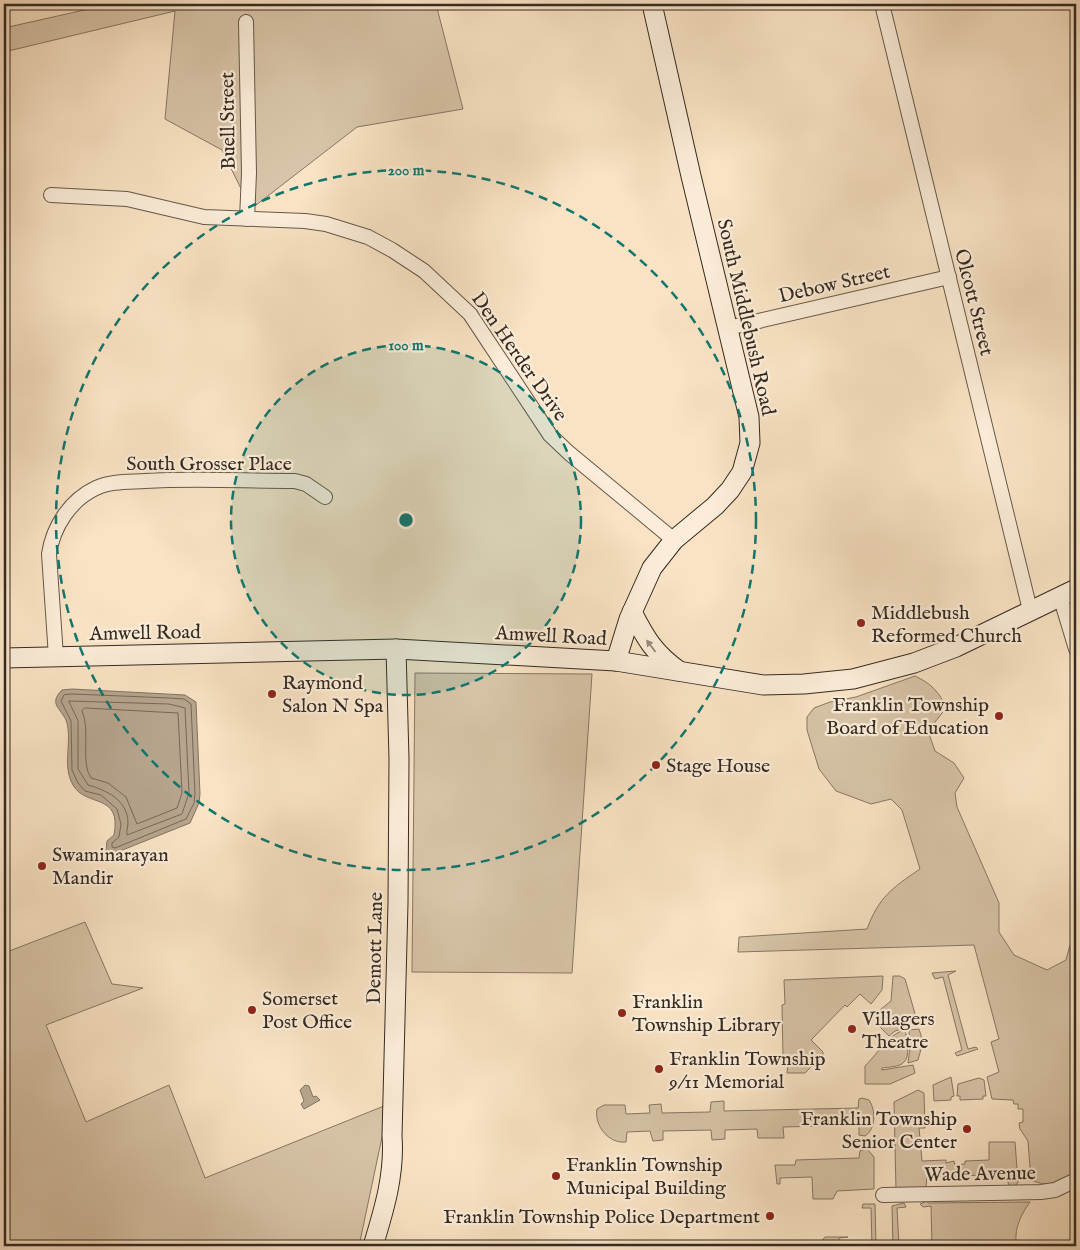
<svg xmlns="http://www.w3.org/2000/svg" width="1080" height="1250" viewBox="0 0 1080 1250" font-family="'IM FELL English',serif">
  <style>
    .green { fill: #d8c4a8; stroke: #867765 }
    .water { fill: #b6a48d; stroke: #827362 }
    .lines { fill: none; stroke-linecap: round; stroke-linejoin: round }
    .shore { stroke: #766758; stroke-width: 1 }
    .stream { stroke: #827362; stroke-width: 4 }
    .street-casing { stroke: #66584a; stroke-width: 16 }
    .secondary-casing { stroke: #352a22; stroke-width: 21 }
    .street { stroke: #fbedd9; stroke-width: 14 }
    .secondary { stroke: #fbedd9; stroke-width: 19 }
    .oneway { fill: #988c7e }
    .ring { fill: none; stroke: #0f766e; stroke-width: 2.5; stroke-dasharray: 9 6 }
    .poi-dot { fill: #8f2418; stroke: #fbedd9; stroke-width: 2 }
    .labels { text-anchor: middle; stroke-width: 4.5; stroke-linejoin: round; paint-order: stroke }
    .street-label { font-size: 20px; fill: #352a22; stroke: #fbedd9 }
    .poi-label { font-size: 20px; fill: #352a22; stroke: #fbedd9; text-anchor: start }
    .centre { fill: #0f766e; stroke: #fbedd9; stroke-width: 2.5 }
    .ring-label { font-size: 15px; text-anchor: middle; font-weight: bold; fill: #0f766e; stroke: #fbedd9; stroke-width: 4.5; stroke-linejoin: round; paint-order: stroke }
  </style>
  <rect width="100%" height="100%" fill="#f9e3c4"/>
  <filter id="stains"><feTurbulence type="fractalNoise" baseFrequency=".004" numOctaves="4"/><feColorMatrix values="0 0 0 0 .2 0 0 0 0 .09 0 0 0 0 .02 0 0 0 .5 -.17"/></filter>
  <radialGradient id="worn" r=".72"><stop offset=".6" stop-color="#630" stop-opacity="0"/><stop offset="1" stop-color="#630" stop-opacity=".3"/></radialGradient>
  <g class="green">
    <path d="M111 4H436L463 109 357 127 251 209 222 150 165 119 175 11 4 52V28Z"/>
    <path d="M415 673 592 674 572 973 412 972Z"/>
    <path d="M915 676C930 683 940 692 946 708L928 731 935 751 954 763 964 778 955 793 957 807 999 903V932L1014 955 1047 970 1066 960 1070 945 1076 943V1171C1061 1183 1049 1188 1031 1180L1028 1141 1020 1129 1019 1123 1023 1122V1109H1018V1104H1014L1013 1100 992 1099 987 1077 999 1072 991 1042 999 1039 974 945 738 952 739 937 867 929C879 897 892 888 920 869L902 810 891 799 871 804 836 791 819 769 807 730V717L814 708 830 702 856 697Z"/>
    <path d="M85 922 112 984 143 988 46 1025 86 1122 169 1085 205 1178 389 1104 359 1246H4V953Z"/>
    <path d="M956 971 948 975 968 1049 976 1047 978 1049 957 1056 955 1053 962 1050 943 977 935 979 932 973Z"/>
    <path d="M883 976 882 990 871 1004 860 994 847 1007 845 1005 811 1040 823 1052V1055L805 1073H787L788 1064 783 1056 782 1005 785 1004 784 980Z"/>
    <path d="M893 976H900L905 979 918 1024 895 1031 889 1036 876 1023 884 1014 880 1010 891 1001Z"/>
    <path d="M919 1029 923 1042 918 1060 908 1063 910 1047 909 1030Z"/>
    <path d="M905 1030C907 1038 911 1058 903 1063 899 1067 888 1067 882 1068V1070L913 1065 915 1073 890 1084H865V1066C877 1054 890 1033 905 1030Z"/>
    <path d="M951 1077 954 1096 951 1097V1100L934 1101 933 1085Z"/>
    <path d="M979 1078 984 1080 986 1096H983V1099L960 1100V1096H957L958 1084Z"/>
    <path d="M918 1090 924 1093 925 1128H919L922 1161 946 1160V1163L954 1161 955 1165 965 1164V1161L989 1160V1142H1015L1018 1182 1016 1185 1009 1186 1006 1175 927 1176 926 1187 896 1190 894 1102Z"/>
    <path d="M862 1098 869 1100C876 1110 876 1129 865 1136L859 1135V1125L783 1127 784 1138H758L757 1129 725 1130V1139L712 1140 711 1130 663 1131V1140L653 1141 650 1131 627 1132 626 1142C609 1144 594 1126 597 1109L604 1105H625L626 1114 650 1113 649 1105 661 1104 662 1113 710 1112 711 1102 724 1101V1111L858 1108 859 1099Z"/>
    <path d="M867 1149 874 1157V1189L837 1191 833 1199H813L812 1177 780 1178V1184H777L775 1165H795L796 1160 859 1158 860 1151Z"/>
    <path d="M927 1201 928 1203 1030 1202C1021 1214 1013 1231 1017 1246H932L931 1206 923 1207 920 1204Z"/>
    <path d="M904 1203 906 1207 897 1208 899 1246H893L892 1206Z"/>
    <path d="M863 1204H875L876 1246H872L871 1208H862Z"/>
    <path d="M825 1237H848L839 1238V1246H817Z"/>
  </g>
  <g class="water">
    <path d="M72 689 185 695 196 702 200 794 199 803 190 823 115 853 106 851 107 841 114 835C122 792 86 808 73 785 62 766 72 744 67 723 63 709 47 705 62 690Z"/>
    <path d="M305 1085 309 1086 313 1097 316 1096 320 1100 304 1109 301 1104 304 1101 300 1090Z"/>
  </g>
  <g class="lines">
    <g class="shore">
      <path d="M72 694 169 698 184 699 191 704 195 794 194 803 186 819 115 848 112 847V843L119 837 121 824 117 809 101 795 85 791 78 783 72 770 71 721 61 701 64 695Z"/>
      <path d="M69 701 169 704 185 708 189 793 182 814 127 835C126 831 128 827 128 823 128 800 106 790 88 785L78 769V721Z"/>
      <path d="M85 708 178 713 182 793 177 808 137 824 126 797 108 783 91 778C80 762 91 730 82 711Z"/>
    </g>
    <path class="stream" d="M947 1246V1245"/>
    <defs>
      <g id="street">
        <path d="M882 4 1030 610"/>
        <path d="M246 22 249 173 247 219"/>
        <path d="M51 195 127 199 204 217 305 221 326 224 368 237 392 250 424 271 470 314 550 435 569 453 674 540"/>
        <path d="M728 328 949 277"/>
        <path d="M1060 596 1076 649"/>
        <path d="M56 657 49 554C53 527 70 500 96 488 110 481 129 482 145 481 195 478 245 481 295 481L306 484 325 497"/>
        <path d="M883 1195 1041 1192 1055 1190 1076 1180"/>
      </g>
      <g id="secondary">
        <path d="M632 612C646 639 654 653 679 671"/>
        <path d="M4 658 396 649 616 661 763 685 804 684 853 679 914 663 956 647 1076 589"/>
        <path d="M616 661 629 619 652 568 674 540 715 506 730 490 742 472 750 443 749 417 691 176 652 4"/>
        <path d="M373 1246C384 1210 395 1174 392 1136L398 903 399 759 396 649"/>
      </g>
    </defs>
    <use href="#street" class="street-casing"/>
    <use href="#secondary" class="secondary-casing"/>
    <use href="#street" class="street"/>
    <use href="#secondary" class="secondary"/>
  </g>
  <defs><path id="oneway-solid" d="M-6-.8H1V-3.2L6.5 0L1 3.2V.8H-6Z" transform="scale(1.25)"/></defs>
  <use class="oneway" href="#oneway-solid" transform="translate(651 646) rotate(-127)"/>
  <circle cx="406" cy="520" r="175" fill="#0f766e" fill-opacity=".12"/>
  <g class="ring">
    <circle cx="406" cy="520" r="175"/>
    <circle cx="406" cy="520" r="350"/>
  </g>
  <g class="poi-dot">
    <circle cx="861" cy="623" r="5"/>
    <circle cx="272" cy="694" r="5"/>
    <circle cx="999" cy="716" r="5"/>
    <circle cx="656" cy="765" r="5"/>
    <circle cx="42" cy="866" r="5"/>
    <circle cx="252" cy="1010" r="5"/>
    <circle cx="622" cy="1013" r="5"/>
    <circle cx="852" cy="1029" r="5"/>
    <circle cx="659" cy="1069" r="5"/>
    <circle cx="967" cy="1129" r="5"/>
    <circle cx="556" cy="1176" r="5"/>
    <circle cx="770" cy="1216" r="5"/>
  </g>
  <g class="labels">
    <g class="street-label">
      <text transform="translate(227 121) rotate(-91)" y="7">Buell Street</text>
      <text transform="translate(834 283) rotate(-13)" y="7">Debow Street</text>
      <text transform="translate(975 302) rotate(76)" y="7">Olcott Street</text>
      <text transform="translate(747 317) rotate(77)" y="7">South Middlebush Road</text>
      <text transform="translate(520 356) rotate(55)" y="7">Den Herder Drive</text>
      <text x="209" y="470">South Grosser Place</text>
      <text transform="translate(145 632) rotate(-1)" y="7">Amwell Road</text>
      <text transform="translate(551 635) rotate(3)" y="7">Amwell Road</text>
      <text transform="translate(374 948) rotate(-89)" y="7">Demott Lane</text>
      <text transform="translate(980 1173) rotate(-1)" y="7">Wade Avenue</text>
    </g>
    <g class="poi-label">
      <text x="871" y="619">Middlebush<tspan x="871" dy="23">Reformed Church</tspan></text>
      <text x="282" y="689">Raymond<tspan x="282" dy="23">Salon N Spa</tspan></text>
      <text x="989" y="711" text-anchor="end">Franklin Township<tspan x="989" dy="23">Board of Education</tspan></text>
      <text x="666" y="772">Stage House</text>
      <text x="52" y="861">Swaminarayan<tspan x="52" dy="23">Mandir</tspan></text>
      <text x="262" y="1005">Somerset<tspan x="262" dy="23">Post Office</tspan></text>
      <text x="632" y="1008">Franklin<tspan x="632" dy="23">Township Library</tspan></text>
      <text x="862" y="1025">Villagers<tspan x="862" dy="23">Theatre</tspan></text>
      <text x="669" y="1065">Franklin Township<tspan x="669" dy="23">9/11 Memorial</tspan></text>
      <text x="957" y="1125" text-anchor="end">Franklin Township<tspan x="957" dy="23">Senior Center</tspan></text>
      <text x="566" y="1171">Franklin Township<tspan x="566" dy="23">Municipal Building</tspan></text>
      <text x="760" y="1223" text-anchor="end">Franklin Township Police Department</text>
    </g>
  </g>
  <circle cx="406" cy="520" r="8" class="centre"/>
  <g class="ring-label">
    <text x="406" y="175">200 m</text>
    <text x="406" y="350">100 m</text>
  </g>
  <rect width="1080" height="1250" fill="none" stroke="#f9e3c4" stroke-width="20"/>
  <rect x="5" y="5" width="1070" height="1240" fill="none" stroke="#352a22" stroke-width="2.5"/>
  <rect x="10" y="10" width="1060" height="1230" fill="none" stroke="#352a22"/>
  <rect width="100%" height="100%" filter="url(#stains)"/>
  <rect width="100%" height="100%" fill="url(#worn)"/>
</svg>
